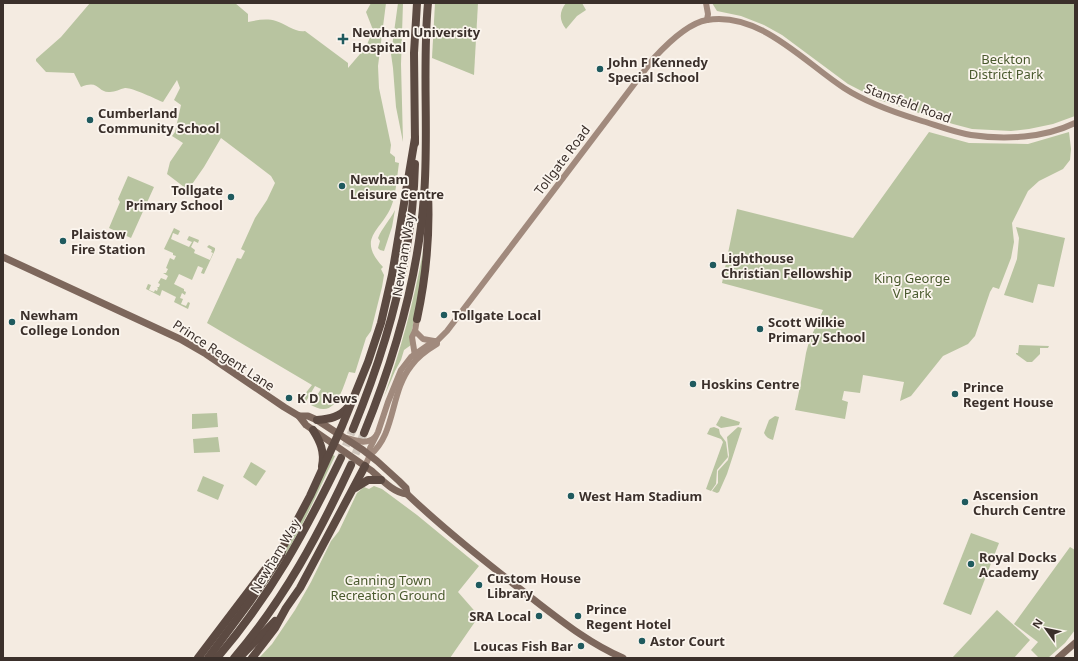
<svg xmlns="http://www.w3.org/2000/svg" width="1078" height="661" viewBox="0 0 1078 661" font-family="'Noto Sans',sans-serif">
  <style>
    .green { fill: #b8c4a0 }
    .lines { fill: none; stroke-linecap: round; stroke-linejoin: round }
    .highway-tunnel { stroke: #cfc6bd; stroke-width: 8; stroke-dasharray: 8 4; stroke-linecap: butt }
    .secondary { stroke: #a18a7d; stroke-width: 6 }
    .primary { stroke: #7d675c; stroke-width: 7 }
    .highway { stroke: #5c4a42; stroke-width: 8 }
    .poi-dot { fill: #1f5a5e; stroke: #fbf5ee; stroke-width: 1.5 }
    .labels { text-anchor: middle; stroke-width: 3.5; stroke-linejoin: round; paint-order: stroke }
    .poi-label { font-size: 13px; font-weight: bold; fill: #3b302b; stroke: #fbf5ee; text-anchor: start }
    .park-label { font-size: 13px; fill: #4a5a2e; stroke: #fbf5ee }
    .street-label { font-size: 13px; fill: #3b302b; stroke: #fbf5ee }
  </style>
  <rect width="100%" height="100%" fill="#f4ebe1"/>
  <g class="green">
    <path d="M90 3H235L248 14V22C257 20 267 18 276 21 286 24 296 33 305 31L348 63V68L366 47 373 30 366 12 371 3H386L378 66 379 88 391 145 390 153 395 157V162L399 163C397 176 396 196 391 207 381 231 356 238 383 267L381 269 384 275 382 287 371 331 366 338 355 373 349 372C344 384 338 410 323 409 319 409 315 407 311 405L321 389 315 386 305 403 300 400 312 385 207 323 237 258 241 259 245 251 241 249 255 218 267 200 275 183 271 176 221 138 204 167 188 190 167 174 170 162 183 143 172 136 175 132 181 105 174 100 180 88 177 80 163 102C156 99 131 87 125 88 120 89 115 92 110 92 97 93 100 79 81 87L74 73 46 72 36 61V59L61 37Z"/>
    <path d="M398 3H403L401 64 403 142 396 107 393 68 391 54Z"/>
    <path d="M435 3H478L474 75 432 58Z"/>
    <path d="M566 3H582L586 10 577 16 566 29C559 20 559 12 566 3Z"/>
    <path d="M712 3H1075V116L1053 124 1029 129 1011 131 972 129 953 124 879 100 848 84 782 35 764 25 741 16 717 11Z"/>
    <path d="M929 132 969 143 1028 144 1069 132 1071 149 1070 160 1063 169 1039 181 1028 191 1012 223 1014 242 1011 258 999 289 993 287 990 292 975 336 968 344 943 356 911 396 900 401 904 382 863 375 860 393 844 391 842 400 848 402 845 419 795 410C799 393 802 376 805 359 807 342 817 325 823 310L722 283 737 209 853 238Z"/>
    <path d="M128 176 154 187 131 238 109 228 120 202 118 199Z"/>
    <path d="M395 210 392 227 384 251 380 250 378 248 380 241 378 238C382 228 390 220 395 210Z"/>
    <path d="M1016 227 1065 238 1054 287 1038 284 1033 303 1004 295 1017 259 1019 238Z"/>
    <path d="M174 228 180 231 178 235 173 233 171 239 189 247 192 242 187 240 189 236 199 240 198 243 194 241 191 247 195 250 194 253 210 260 213 253 211 252 212 250 207 247 209 245 215 248V250L204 274 201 273 203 268 198 266 192 280 179 274 174 284 184 289V291L186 292 185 295 182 293 180 298 183 299 181 304 186 306 188 302 190 303 188 309 174 302 176 297 162 290 160 296 146 289 148 284 151 285 149 290 154 292 155 290 157 291 158 288 157 287H159L160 284 158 283 161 278 166 280 168 276 163 273H166L168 269 166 268 170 258 174 260 176 256 173 255V253L164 249Z"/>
    <path d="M423 251 421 289 412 330 411 345 404 350 401 360 395 371 384 397C401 349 414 301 423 251Z"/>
    <path d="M1019 345 1049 346 1048 348H1040V354L1032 362H1027L1016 354V353H1018Z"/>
    <path d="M217 413 218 427 192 429V414Z"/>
    <path d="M721 416 740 422 739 425 721 428 716 425Z"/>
    <path d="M775 416 779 417 773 440C769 439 766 437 764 433L769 420Z"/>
    <path d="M714 427 719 429 720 434 726 442 728 457 717 470 716 484 711 491 706 489 723 442 721 439 707 434 710 428Z"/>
    <path d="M738 427 742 428 727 474 719 492 717 493 712 491 718 483V471L728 460 729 455 727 437Z"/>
    <path d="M218 437 220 452 194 453 193 439Z"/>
    <path d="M333 455 335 456C318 492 302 528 281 562 264 589 245 615 225 640L279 561 291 540Z"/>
    <path d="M251 462 266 471 256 486 243 477Z"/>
    <path d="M203 476 224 485 218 500 197 491Z"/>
    <path d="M374 486 382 489 417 515 479 566 458 592 479 616 450 658H259L272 644 295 610 311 582 331 541 339 531 357 493 364 487 369 489Z"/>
    <path d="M971 533 999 543 971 615 943 604Z"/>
    <path d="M1070 547 1075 550V630L1065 643 1048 658H1039L1031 650 1038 642 1014 624Z"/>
    <path d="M997 610 1030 640 1014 658H952Z"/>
  </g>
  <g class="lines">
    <g class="highway-tunnel">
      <path d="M341 457 353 429"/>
      <path d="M351 465 364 433"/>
    </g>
    <g class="secondary">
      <path d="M706 3 708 14 707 20"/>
      <path d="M415 331 423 339 434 341"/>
      <path d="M415 356 412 337 415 331 417 319"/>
      <path d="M347 438C357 441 367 445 375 437"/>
      <path d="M370 455C396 434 390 392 411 366 418 356 427 350 437 344V341L447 331 654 58C666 45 688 23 707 20 759 11 804 62 844 88 867 103 893 112 919 120 936 125 953 132 971 135 1005 140 1044 138 1075 123"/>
      <path d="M365 466 370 455V448L378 432 388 402 401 370 411 357 434 341H437"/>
    </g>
    <g class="primary">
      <path d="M3 257 180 339 206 354 284 407 299 416H308L317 420 363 450 377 461 399 481 406 488 407 494"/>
      <path d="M299 416 306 425 372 471C382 480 394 493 407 494 446 531 487 563 529 596 559 619 588 643 623 658"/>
      <path d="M1058 658 1075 643"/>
    </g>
    <g class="highway">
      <path d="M415 143 414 53 417 3"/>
      <path d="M417 319C426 277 430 237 428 194"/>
      <path d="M317 420C330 419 340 417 348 407"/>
      <path d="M353 429C388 344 413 256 415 164"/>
      <path d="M313 430C320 441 325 452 322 466"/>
      <path d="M364 433C395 357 418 279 424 196 429 132 422 67 428 3"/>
      <path d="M355 488 368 480H381"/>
      <path d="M242 655 275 621"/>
      <path d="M198 658 270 563"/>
      <path d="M208 658 251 600 281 555 283 547 310 496 342 426 368 362 381 323 392 275 415 138"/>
      <path d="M217 658C271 595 305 532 341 458"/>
      <path d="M234 658C284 600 319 534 351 465"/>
      <path d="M252 658 275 628 286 608 300 588 365 466"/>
    </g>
  </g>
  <g class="poi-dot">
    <path d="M341 33h4v4h4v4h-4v4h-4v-4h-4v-4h4z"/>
    <circle cx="600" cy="69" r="4"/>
    <circle cx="90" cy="120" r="4"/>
    <circle cx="342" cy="186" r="4"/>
    <circle cx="231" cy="197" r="4"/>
    <circle cx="63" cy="241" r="4"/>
    <circle cx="713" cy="265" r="4"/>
    <circle cx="444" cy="315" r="4"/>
    <circle cx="12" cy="322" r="4"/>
    <circle cx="760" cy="329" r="4"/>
    <circle cx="693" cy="384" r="4"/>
    <circle cx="955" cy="394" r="4"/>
    <circle cx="289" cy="398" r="4"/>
    <circle cx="571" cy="496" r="4"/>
    <circle cx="965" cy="502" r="4"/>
    <circle cx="971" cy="564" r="4"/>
    <circle cx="479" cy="585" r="4"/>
    <circle cx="539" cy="616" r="4"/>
    <circle cx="578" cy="616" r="4"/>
    <circle cx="642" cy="641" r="4"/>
    <circle cx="581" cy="646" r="4"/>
  </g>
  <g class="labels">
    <g class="poi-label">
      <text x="352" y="37">Newham University<tspan x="352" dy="15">Hospital</tspan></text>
      <text x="608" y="67">John F Kennedy<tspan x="608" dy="15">Special School</tspan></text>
      <text x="98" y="118">Cumberland<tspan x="98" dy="15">Community School</tspan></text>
      <text x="350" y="184">Newham<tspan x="350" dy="15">Leisure Centre</tspan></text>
      <text x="223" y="195" text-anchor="end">Tollgate<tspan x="223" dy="15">Primary School</tspan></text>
      <text x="71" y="239">Plaistow<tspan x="71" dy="15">Fire Station</tspan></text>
      <text x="721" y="263">Lighthouse<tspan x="721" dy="15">Christian Fellowship</tspan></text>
      <text x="20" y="320">Newham<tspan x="20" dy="15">College London</tspan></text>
      <text x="452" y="320">Tollgate Local</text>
      <text x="768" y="327">Scott Wilkie<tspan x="768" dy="15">Primary School</tspan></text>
      <text x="701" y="389">Hoskins Centre</text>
      <text x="963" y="392">Prince<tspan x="963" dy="15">Regent House</tspan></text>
      <text x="297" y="403">K D News</text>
      <text x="973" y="500">Ascension<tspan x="973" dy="15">Church Centre</tspan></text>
      <text x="579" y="501">West Ham Stadium</text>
      <text x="979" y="562">Royal Docks<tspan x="979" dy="15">Academy</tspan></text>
      <text x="487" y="583">Custom House<tspan x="487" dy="15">Library</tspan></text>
      <text x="586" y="614">Prince<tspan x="586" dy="15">Regent Hotel</tspan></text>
      <text x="531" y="621" text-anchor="end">SRA Local</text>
      <text x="650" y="646">Astor Court</text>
      <text x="573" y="651" text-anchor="end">Loucas Fish Bar</text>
    </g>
    <g class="park-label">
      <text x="1006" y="64">Beckton<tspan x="1006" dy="15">District Park</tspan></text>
      <text x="912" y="283">King George<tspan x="912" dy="15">V Park</tspan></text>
      <text x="388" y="585">Canning Town<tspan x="388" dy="15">Recreation Ground</tspan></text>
    </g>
    <g class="street-label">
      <text transform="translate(908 103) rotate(20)" y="5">Stansfeld Road</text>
      <text transform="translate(562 160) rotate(-53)" y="5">Tollgate Road</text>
      <text transform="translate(403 255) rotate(-81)" y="5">Newham Way</text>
      <text transform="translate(224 355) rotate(33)" y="5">Prince Regent Lane</text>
      <text transform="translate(275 556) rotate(-59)" y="5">Newham Way</text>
    </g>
  </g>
  <rect width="1078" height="661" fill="none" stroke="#3b302b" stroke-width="8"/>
  <g transform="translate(1046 629) rotate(303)" stroke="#fbf5ee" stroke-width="3" paint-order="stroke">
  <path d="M0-3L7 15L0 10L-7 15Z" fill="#3b302b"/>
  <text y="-6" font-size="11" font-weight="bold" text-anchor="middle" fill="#3b302b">N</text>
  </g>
</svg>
